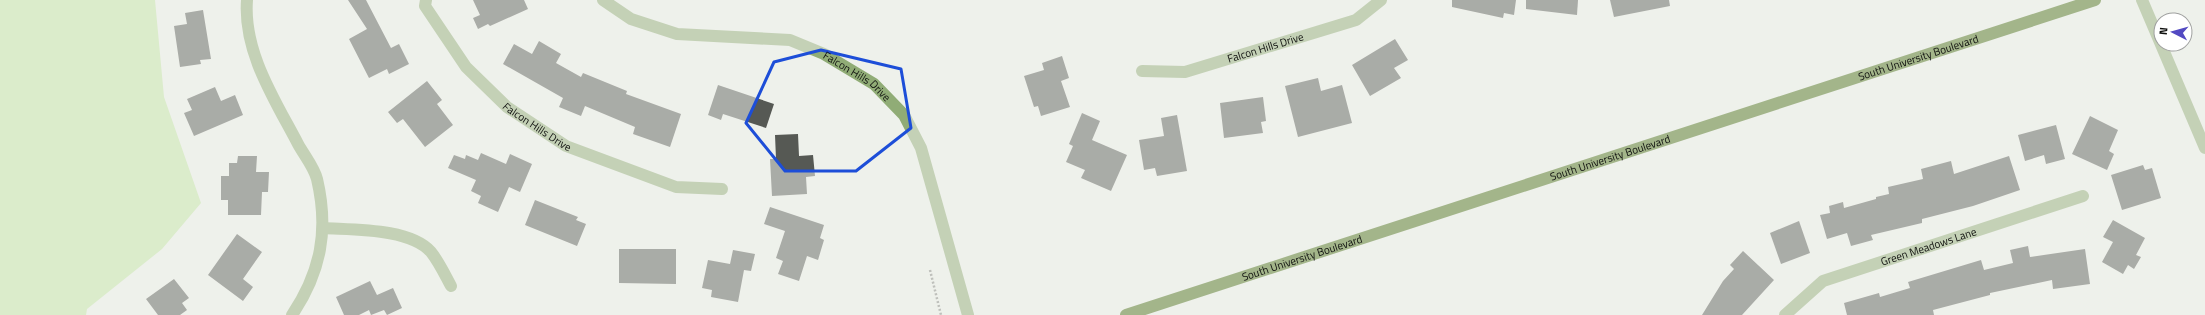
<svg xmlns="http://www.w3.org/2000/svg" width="2205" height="315" viewBox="0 0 2205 315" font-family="'Titillium Web',sans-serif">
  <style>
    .green { fill: #c3e6a4 }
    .building { fill: #565954 }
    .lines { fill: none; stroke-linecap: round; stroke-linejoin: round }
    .path { stroke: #848682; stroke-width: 2.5; stroke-dasharray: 2 2; stroke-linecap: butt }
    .minor { stroke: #90ac76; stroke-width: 12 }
    .major { stroke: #476e15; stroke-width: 12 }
    .marked { fill: none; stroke: #1d4ed8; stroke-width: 3; stroke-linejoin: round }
    .labels { text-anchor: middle; stroke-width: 4; stroke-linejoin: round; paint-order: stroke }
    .street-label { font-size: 11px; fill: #10110f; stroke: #fff }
  </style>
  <rect width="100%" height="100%" fill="#eef1eb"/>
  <path class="green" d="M0 0H155L164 97 201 203 162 249 87 309 86 315H0Z"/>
  <g class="building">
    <path d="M348 0H366L391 48 399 44 409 64 389 74 387 69 369 78 349 39 367 29Z"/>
    <path d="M473 0H524L528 9 490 26 488 24 478 29 473 18 480 15Z"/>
    <path d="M1452 0H1516L1514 15 1504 13 1503 18 1452 7Z"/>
    <path d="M1526 0H1578L1577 15 1526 9Z"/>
    <path d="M1610 0H1669L1670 6 1614 17Z"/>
    <path d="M203 10 211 59 200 60 201 64 180 67 174 26 187 24 185 13Z"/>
    <path d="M1395 39 1408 60 1394 68 1401 78 1370 96 1352 65Z"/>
    <path d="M539 41 561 54 556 63 581 77 583 73 627 91 626 94 681 114 670 147 633 134 635 127 585 106 581 116 559 107 563 98 503 64 514 44 532 54Z"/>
    <path d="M1062 56 1069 78 1061 81 1070 107 1041 116 1038 106 1034 107 1024 76 1044 70 1042 63Z"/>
    <path d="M1318 78 1321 91 1342 85 1352 123 1298 137 1285 86Z"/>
    <path d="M427 81 442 100 437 104 453 125 425 147 403 119 397 123 388 112Z"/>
    <path d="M718 85 774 104 766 128 723 114 721 120 708 115Z"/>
    <path d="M215 87 221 101 235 95 243 115 194 136 184 113 192 110 187 99Z"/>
    <path d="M1263 97 1266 121 1261 122 1263 133 1224 138 1220 103Z"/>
    <path d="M1082 113 1100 121 1092 140 1127 155 1111 191 1081 178 1085 170 1066 162 1073 146 1069 144Z"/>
    <path d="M1177 115 1187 171 1157 176 1155 168 1144 170 1139 140 1164 136 1161 118Z"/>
    <path d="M2090 116 2118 130 2109 151 2114 154 2107 170 2072 154Z"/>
    <path d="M2056 125 2065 159 2046 164 2044 155 2025 161 2018 135Z"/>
    <path d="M798 134 799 156 813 155 815 176 806 177 807 194 772 196 770 159H776L775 135Z"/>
    <path d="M481 153 506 164 510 154 532 164 520 192 509 187 498 212 478 203 481 196 471 191 476 180 448 168 454 155 465 159 466 155 478 160Z"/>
    <path d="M238 156H257L256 172H269L268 192H262L261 215H228V200H221V176H229V163H237Z"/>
    <path d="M2009 156 2020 190 1973 206 1922 219V223L1871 235 1873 240 1851 246 1847 233 1827 239 1820 215 1830 213 1829 206 1843 202 1844 208 1876 199V197L1889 194 1888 187 1923 179 1921 169 1951 161 1954 174Z"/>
    <path d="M2143 165 2145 170 2152 168 2161 198 2122 210 2111 175Z"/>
    <path d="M535 200 578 217 576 220 586 224 577 246 525 225Z"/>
    <path d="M770 207 824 225 820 238 824 240 818 260 807 256 799 281 778 274 783 261 776 258 785 231 764 224Z"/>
    <path d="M2113 220 2145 238 2136 255 2141 257 2134 269 2128 265 2123 274 2102 262 2113 242 2103 237Z"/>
    <path d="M1799 221 1810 253 1781 264 1770 233Z"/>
    <path d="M237 234 262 252 243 279 253 287 243 301 208 275Z"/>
    <path d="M2028 246 2030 257 2085 249 2090 284 2053 289 2052 280 1990 293V295L1933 310 1934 315H1847L1844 303 1879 293 1880 297 1910 288 1908 282 1981 260 1984 270 2013 263 2010 250Z"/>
    <path d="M619 249H676V284L619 283Z"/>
    <path d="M733 250 755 254 751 271 744 270 738 302 711 297 712 290 702 288 708 260 730 264Z"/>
    <path d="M1743 251 1774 280 1742 315H1702L1723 281 1734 269 1730 265Z"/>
    <path d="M174 279 189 298 182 303 187 310 180 315H158L146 299Z"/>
    <path d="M370 281 377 295 393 288 402 308 387 315 384 310 371 315 369 310 359 315H344L336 297Z"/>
  </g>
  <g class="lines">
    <path class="path" d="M930 270 941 315"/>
    <g class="minor">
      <path d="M247 0C243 52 275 100 298 144 304 155 314 167 317 179 329 230 321 272 292 315"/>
      <path id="s1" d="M426 0 425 6 466 67 507 107 566 146 676 187 722 189"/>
      <path id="s2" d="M603 0 631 19 677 34 790 40 824 54 874 84 904 115 921 148 968 315"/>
      <path d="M2142 0 2205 148"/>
      <path id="s3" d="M1142 71 1185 72 1356 20 1381 0"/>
      <path d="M323 228C353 230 410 228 431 252 439 262 445 275 451 286"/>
      <path id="s4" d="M1785 315 1823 281 2083 196"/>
    </g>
    <path class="major" id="s5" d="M1126 315 2095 0"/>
  </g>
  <path d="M0 0H2205V315H0ZM821 50 901 69 911 128 856 171H785L746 123 774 62Z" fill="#eef1eb" fill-opacity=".55" fill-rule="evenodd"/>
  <path class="marked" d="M821 50 901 69 911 128 856 171H785L746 123 774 62Z"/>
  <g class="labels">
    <g class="street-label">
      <text dy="4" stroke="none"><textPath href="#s3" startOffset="127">Falcon Hills Drive</textPath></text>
      <text dy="4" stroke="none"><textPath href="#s5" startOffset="833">South University Boulevard</textPath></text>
      <text dy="4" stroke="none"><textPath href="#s2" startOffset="272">Falcon Hills Drive</textPath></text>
      <text dy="4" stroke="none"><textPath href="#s1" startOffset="173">Falcon Hills Drive</textPath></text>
      <text dy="4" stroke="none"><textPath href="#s5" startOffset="509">South University Boulevard</textPath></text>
      <text dy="4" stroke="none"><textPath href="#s4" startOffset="162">Green Meadows Lane</textPath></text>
      <text dy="4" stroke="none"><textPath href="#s5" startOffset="185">South University Boulevard</textPath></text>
    </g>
  </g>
  <g transform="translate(2173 32) rotate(276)"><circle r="19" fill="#ffffff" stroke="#9fa09f"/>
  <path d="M0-3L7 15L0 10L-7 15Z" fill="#534ac2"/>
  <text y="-6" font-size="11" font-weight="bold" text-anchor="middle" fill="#10110f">N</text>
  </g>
</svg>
